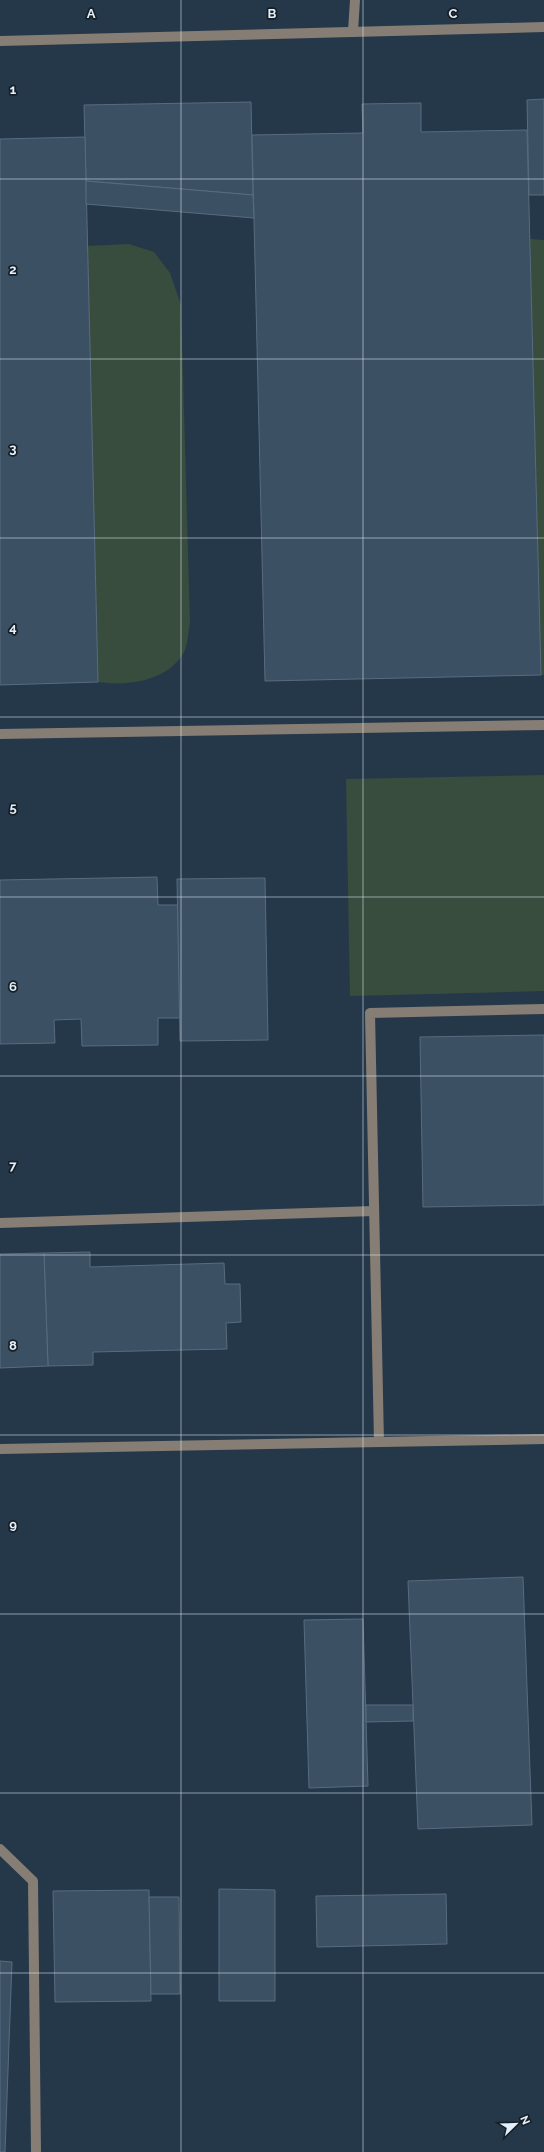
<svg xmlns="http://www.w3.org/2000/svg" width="544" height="2152" viewBox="0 0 544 2152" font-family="Raleway,sans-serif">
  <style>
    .green { fill: #384d3d }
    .building { fill: #3c5063; stroke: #586c80 }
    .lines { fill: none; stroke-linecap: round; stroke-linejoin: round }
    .minor { stroke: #867e74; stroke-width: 10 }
    .grid { fill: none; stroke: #e3effa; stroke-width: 1; stroke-opacity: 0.55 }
    .grid-label { font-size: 13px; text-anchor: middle; font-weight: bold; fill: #e3effa; stroke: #161e26; stroke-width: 3.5; stroke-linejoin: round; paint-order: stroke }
  </style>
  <rect width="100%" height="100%" fill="#25384a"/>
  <g class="green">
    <path d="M530 239 544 240V675H541Z"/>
    <path d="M129 244 154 252 170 273 181 305 190 623C188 632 188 646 183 654 165 682 127 686 98 682L87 246Z"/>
    <path d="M544 775V991L350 996 346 779Z"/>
  </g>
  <g class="building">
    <path d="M544 99V195H529L527 100Z"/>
    <path d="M251 102 253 195 86 181 84 105Z"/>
    <path d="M421 103V132L527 130 541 675 265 681 252 135 363 133 362 104Z"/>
    <path d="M85 137 98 682 0 685V139Z"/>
    <path d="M86 181 253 195 254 218 86 204Z"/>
    <path d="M157 877 158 905H178L180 1018H158V1045L82 1046 81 1019 54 1020 55 1043 0 1044V880Z"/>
    <path d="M265 878 268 1040 180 1041 177 879Z"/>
    <path d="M544 1035V1205L423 1207 420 1037Z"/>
    <path d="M90 1252V1267L224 1263 225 1284H240L241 1322 226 1323 227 1349 93 1352V1365L48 1366 44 1253Z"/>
    <path d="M44 1253 48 1366 0 1368V1254Z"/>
    <path d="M523 1577 532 1825 418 1829 408 1581Z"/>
    <path d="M363 1619 368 1786 309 1788 304 1620Z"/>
    <path d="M366 1705H413V1721L366 1722Z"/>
    <path d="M219 1889 275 1890V2001H219Z"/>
    <path d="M149 1890 151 2001 55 2002 53 1891Z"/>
    <path d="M446 1894 447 1944 317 1947 316 1896Z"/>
    <path d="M149 1897H179L180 1994H151Z"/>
    <path d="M0 1961 12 1962 5 2152H0Z"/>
  </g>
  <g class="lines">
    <g class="minor">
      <path d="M353 31 355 0"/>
      <path d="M0 41 544 27"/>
      <path d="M0 734 544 725"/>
      <path d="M0 1223 374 1211"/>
      <path d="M379 1442 370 1013 544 1009"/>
      <path d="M0 1449 544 1439"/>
      <path d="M0 1849 33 1881 36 2152"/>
    </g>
  </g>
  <path class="grid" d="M181 0V2152M363 0V2152M0 179H544M0 359H544M0 538H544M0 717H544M0 897H544M0 1076H544M0 1255H544M0 1435H544M0 1614H544M0 1793H544M0 1973H544"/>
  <g class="grid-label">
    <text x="91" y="18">A</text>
    <text x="272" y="18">B</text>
    <text x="453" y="18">C</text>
    <text x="13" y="94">1</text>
    <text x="13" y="274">2</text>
    <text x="13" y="453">3</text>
    <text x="13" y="632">4</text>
    <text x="13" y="812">5</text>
    <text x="13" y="991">6</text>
    <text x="13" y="1170">7</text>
    <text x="13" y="1350">8</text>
    <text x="13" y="1529">9</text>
  </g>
  <g transform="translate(516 2124) rotate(67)" stroke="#161e26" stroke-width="3" paint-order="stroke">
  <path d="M0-3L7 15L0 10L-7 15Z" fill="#e3effa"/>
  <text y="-6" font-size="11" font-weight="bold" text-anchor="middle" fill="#e3effa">N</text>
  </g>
</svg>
